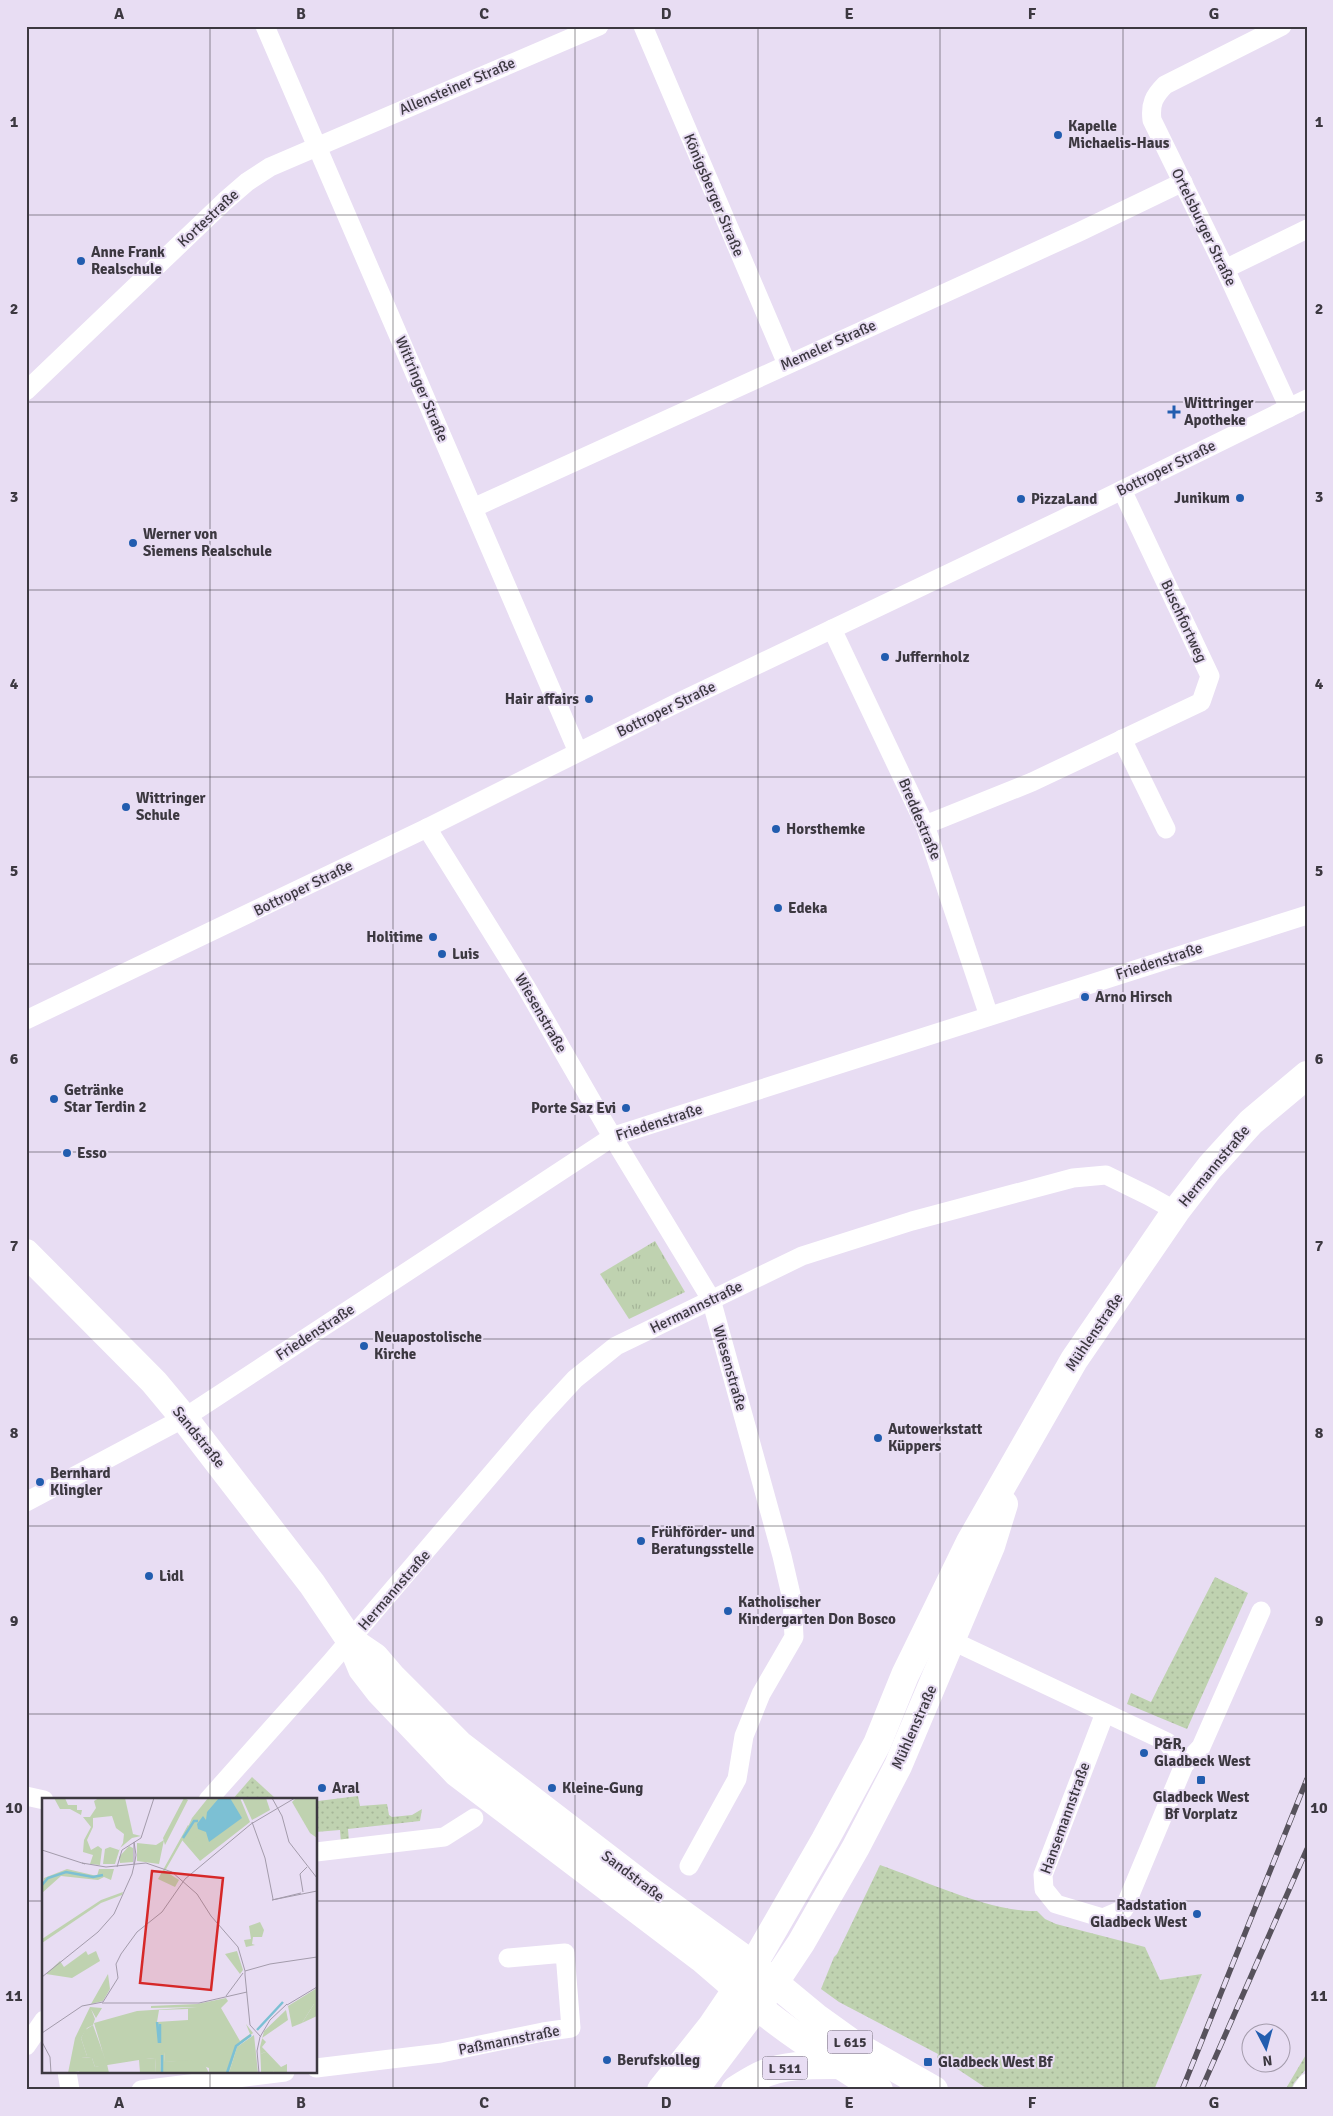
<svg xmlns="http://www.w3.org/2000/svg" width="1333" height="2116" viewBox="0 0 1333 2116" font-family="Signika,sans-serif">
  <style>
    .grass { fill: url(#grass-dots) }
    .park { fill: url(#park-tufts) }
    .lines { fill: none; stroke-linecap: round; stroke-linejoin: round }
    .street { stroke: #fff; stroke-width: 19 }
    .secondary { stroke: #fff; stroke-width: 28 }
    .primary { stroke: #fff; stroke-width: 28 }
    .rail-casing { stroke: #57525c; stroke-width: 5.5 }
    .rail { stroke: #e8ddf3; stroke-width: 4; stroke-dasharray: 11; stroke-linecap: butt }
    .grid { fill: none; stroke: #3c3840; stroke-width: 1; stroke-opacity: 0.55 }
    .poi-dot { fill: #225daf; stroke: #e8ddf3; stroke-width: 2 }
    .labels { text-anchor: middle; stroke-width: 4; stroke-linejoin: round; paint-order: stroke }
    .shield { fill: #e8ddf3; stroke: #706a76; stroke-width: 1 }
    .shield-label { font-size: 14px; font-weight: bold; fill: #3c3840 }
    .street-label { font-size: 15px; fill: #3c3840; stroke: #e8ddf3 }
    .poi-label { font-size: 15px; font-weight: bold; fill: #3c3840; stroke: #e8ddf3; text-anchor: start }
    .inset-river { fill: none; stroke: #7cc0d4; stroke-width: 2.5 }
    .inset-road { fill: none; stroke: #a39bab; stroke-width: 1 }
    .view { fill: #d62828; fill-opacity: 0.15; stroke: #d62828; stroke-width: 2.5 }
    .inset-edge { fill: none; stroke: #3c3840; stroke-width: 2.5 }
    .neatline { fill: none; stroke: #3c3840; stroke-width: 2 }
    .grid-label { font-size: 16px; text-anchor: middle; font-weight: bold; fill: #3c3840 }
  </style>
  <defs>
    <pattern id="grass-dots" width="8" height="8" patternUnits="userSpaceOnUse" patternTransform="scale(1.25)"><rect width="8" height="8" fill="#bfd2b0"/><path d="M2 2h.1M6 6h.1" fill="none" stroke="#a5b598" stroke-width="1.8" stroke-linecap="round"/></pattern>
    <pattern id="park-tufts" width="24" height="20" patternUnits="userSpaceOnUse" patternTransform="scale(1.25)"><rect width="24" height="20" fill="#bfd2b0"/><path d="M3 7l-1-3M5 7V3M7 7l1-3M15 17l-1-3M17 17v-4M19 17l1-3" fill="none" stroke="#a5b598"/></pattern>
  </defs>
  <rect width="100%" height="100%" fill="#e8ddf3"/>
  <g class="grass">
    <path d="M1215 1577 1248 1593 1187 1729 1127 1704 1131 1693 1151 1702Z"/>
    <path d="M252 1777 275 1798V1800H232Z"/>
    <path d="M358 1796 360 1806 387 1804 389 1815 392 1817 412 1815 422 1809 420 1821 348 1829 349 1842 341 1843 340 1830 316 1832V1802L318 1801Z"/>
    <path d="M880 1865C926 1881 989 1912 1037 1911L1045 1919 1056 1924 1145 1947 1160 1980 1202 1974 1154 2090H989L950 2064 937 2058 938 2054 839 2002 821 1989 834 1957 837 1954Z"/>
    <path d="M1307 2053V2068L1294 2083 1291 2090H1285Z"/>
  </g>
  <path class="park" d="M655 1241 685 1292 629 1319 600 1274Z"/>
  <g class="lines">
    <g class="street">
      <path d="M265 26 578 752"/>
      <path d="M643 26 787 364"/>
      <path d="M1282 26 1165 85C1154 96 1150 104 1152 120L1225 269 1289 408"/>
      <path d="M1225 269 1307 229"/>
      <path d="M26 391 225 201 247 182 270 167 599 26"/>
      <path d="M473 508 1079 232 1183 182"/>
      <path d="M832 629 925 825 989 1016"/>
      <path d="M1122 739 1166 829"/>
      <path d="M925 825 1032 782 1201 702 1210 676 1122 490"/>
      <path d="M427 828 526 987 606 1126 711 1299 782 1556 792 1599 794 1637 761 1694 744 1736 737 1779 689 1866"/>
      <path d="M26 1020 427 828 673 705 1063 519 1307 399"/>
      <path d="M26 1502 184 1418 614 1136 1307 915"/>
      <path d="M940 1635 1167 1742 1184 1765"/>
      <path d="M1105 1713 1043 1875 1044 1889 1056 1904 1103 1918 1124 1909 1184 1765 1201 1747 1261 1611"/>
      <path d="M26 1796 44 1800"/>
      <path d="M208 1800 331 1662 539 1418 575 1379 616 1346 802 1256 912 1221 1073 1178 1106 1175 1149 1196 1176 1211"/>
      <path d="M316 1852 444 1837 474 1818"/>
      <path d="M26 2046 44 2020"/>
      <path d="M316 2068 441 2053 543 2032 571 2028 565 1953 508 1958"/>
      <path d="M67 2072 70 2090"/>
      <path d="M141 2090 285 2072"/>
      <path d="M1302 2090 1307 2083"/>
    </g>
    <g class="secondary">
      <path d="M26 1253 154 1382 184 1418 312 1584 350 1640 362 1669 379 1691 457 1773 701 1958 737 1989"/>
      <path d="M350 1640 375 1657 393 1678 459 1744 648 1889 753 1965 825 1840 877 1744 905 1675 970 1542 1074 1360 1176 1211 1210 1167 1251 1122 1307 1075"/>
      <path d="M775 1982 801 1943 856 1847 898 1766 991 1546 1004 1504"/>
    </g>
    <g class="primary">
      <path d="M737 1989C780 2028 830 2059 879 2090"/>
      <path d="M661 2090 711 2027 753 1965 816 2017 855 2045 934 2090"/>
      <path d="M694 2090 767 1993"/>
      <path d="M735 2090C743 2085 751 2080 759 2076 783 2064 814 2065 840 2065"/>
    </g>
    <defs>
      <g id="rail">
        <path d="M1182 2090 1307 1779"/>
        <path d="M1201 2090 1307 1849"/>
      </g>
    </defs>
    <use href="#rail" class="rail-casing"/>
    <use href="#rail" class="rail"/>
  </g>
  <path class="grid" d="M210 26V1800M393 26V2090M575 26V2090M758 26V2090M940 26V2090M1123 26V2090M26 215H1307M26 402H1307M26 590H1307M26 777H1307M26 964H1307M26 1152H1307M26 1339H1307M26 1526H1307M26 1714H1307M26 1901H44M316 1901H1307M210 2072V2090"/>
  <g class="poi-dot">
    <circle cx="1058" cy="135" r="5"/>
    <circle cx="81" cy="261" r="5"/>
    <path d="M1171.5 404.5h5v5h5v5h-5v5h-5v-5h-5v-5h5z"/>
    <circle cx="1240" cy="498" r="5"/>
    <circle cx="1021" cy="499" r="5"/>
    <circle cx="133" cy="543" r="5"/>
    <circle cx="885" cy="657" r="5"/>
    <circle cx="589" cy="699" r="5"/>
    <circle cx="126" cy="807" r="5"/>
    <circle cx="776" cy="829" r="5"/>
    <circle cx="778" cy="908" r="5"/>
    <circle cx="433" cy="937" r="5"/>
    <circle cx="442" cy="954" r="5"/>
    <circle cx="1085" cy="997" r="5"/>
    <circle cx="54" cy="1099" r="5"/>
    <circle cx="626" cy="1108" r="5"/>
    <circle cx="67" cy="1153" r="5"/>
    <circle cx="364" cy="1346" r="5"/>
    <circle cx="878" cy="1438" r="5"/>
    <circle cx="40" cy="1482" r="5"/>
    <circle cx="641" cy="1541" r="5"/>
    <circle cx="149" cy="1576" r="5"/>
    <circle cx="728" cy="1611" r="5"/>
    <circle cx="1144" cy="1753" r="5"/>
    <rect x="1196" y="1775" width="10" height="10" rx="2.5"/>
    <circle cx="322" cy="1788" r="5"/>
    <circle cx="552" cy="1788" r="5"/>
    <circle cx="1197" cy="1914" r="5"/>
    <circle cx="607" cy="2060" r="5"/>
    <rect x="923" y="2057" width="10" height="10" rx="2.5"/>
  </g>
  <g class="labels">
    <g class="shield">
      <rect x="827.5" y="2030.5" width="45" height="23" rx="4"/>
      <rect x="762.5" y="2056.5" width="45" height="23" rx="4"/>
    </g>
    <g class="shield-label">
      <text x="850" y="2047">L 615</text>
      <text x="785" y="2073">L 511</text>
    </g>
    <g class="street-label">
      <text transform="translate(457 86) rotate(-23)" y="5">Allensteiner Straße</text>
      <text transform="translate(714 195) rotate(67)" y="5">Königsberger Straße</text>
      <text transform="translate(208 218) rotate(-43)" y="5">Kortestraße</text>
      <text transform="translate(1204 227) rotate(64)" y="5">Ortelsburger Straße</text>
      <text transform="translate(828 345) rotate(-24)" y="5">Memeler Straße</text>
      <text transform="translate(422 389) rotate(67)" y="5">Wittringer Straße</text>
      <text transform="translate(1166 468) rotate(-26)" y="5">Bottroper Straße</text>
      <text transform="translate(1184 621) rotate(65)" y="5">Buschfortweg</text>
      <text transform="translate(666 709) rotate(-26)" y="5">Bottroper Straße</text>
      <text transform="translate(920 819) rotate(67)" y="5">Breddestraße</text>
      <text transform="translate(303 888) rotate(-26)" y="5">Bottroper Straße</text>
      <text transform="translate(1159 961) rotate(-18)" y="5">Friedenstraße</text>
      <text transform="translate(541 1013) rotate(60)" y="5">Wiesenstraße</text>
      <text transform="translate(659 1122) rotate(-18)" y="5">Friedenstraße</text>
      <text transform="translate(1214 1166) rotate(-50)" y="5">Hermannstraße</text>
      <text transform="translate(696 1307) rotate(-26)" y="5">Hermannstraße</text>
      <text transform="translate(315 1332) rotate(-33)" y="5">Friedenstraße</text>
      <text transform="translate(1094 1332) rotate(-56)" y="5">Mühlenstraße</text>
      <text transform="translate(730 1368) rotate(74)" y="5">Wiesenstraße</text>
      <text transform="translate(199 1437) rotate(51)" y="5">Sandstraße</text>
      <text transform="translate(394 1590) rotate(-49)" y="5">Hermannstraße</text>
      <text transform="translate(914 1727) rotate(-66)" y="5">Mühlenstraße</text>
      <text transform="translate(1065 1818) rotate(-70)" y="5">Hansemannstraße</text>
      <text transform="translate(633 1876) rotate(37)" y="5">Sandstraße</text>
      <text transform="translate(509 2040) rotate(-11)" y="5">Paßmannstraße</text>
    </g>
    <g class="poi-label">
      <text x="1068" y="131">Kapelle<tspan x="1068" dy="17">Michaelis-Haus</tspan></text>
      <text x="91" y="257">Anne Frank<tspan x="91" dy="17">Realschule</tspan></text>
      <text x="1184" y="408">Wittringer<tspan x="1184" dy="17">Apotheke</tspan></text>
      <text x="1230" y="503" text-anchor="end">Junikum</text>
      <text x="1031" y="504">PizzaLand</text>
      <text x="143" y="539">Werner von<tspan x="143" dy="17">Siemens Realschule</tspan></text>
      <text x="895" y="662">Juffernholz</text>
      <text x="579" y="704" text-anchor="end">Hair affairs</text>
      <text x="136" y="803">Wittringer<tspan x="136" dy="17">Schule</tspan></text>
      <text x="786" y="834">Horsthemke</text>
      <text x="788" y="913">Edeka</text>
      <text x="423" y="942" text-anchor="end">Holitime</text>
      <text x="452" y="959">Luis</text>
      <text x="1095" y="1002">Arno Hirsch</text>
      <text x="64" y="1095">Getränke<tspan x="64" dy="17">Star Terdin 2</tspan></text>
      <text x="616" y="1113" text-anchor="end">Porte Saz Evi</text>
      <text x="77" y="1158">Esso</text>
      <text x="374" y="1342">Neuapostolische<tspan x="374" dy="17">Kirche</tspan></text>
      <text x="888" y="1434">Autowerkstatt<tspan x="888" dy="17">Küppers</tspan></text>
      <text x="50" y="1478">Bernhard<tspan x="50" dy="17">Klingler</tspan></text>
      <text x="651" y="1537">Frühförder- und<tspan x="651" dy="17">Beratungsstelle</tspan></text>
      <text x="159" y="1581">Lidl</text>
      <text x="738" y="1607">Katholischer<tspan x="738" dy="17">Kindergarten Don Bosco</tspan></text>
      <text x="1154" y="1749">P&amp;R,<tspan x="1154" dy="17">Gladbeck West</tspan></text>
      <text x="332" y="1793">Aral</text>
      <text x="562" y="1793">Kleine-Gung</text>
      <text x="1201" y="1802" text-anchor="middle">Gladbeck West<tspan x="1201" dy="17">Bf Vorplatz</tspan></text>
      <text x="1187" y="1910" text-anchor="end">Radstation<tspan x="1187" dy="17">Gladbeck West</tspan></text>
      <text x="617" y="2065">Berufskolleg</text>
      <text x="938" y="2067">Gladbeck West Bf</text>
    </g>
  </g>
  <g transform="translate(42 1798)">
    <rect width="275" height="275" fill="#e8ddf3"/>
    <path d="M142 0 146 2 123 47 121 40ZM200 0H224L228 12 210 22ZM146 27 148 29 123 73 137 82 133 89 116 81ZM81 94 80 97 59 105 0 145V141L59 102ZM155 206 156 209 109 210V208ZM223 254 227 258 232 275H219V256ZM39 259 50 260 53 269 65 266 67 275H37ZM113 260 114 275H104L103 261Z" fill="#bfd2b0"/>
    <path d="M57 0H83L91 36 99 38 90 40 78 50 73 66H61L63 51 68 49 77 52 81 45 82 36 74 30 70 18 51 20V29L45 42 49 52 56 48 60 51 58 67 48 66 51 57 41 54 42 42 49 29 41 19H48L54 10 52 3ZM122 42 117 66 95 63V45L114 47ZM87 48 91 50V64L78 65 77 59ZM25 71 55 78 57 71H72L69 82 62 79 56 82 19 78 0 95 2 80ZM44 153 46 157 54 153 58 163 30 180 4 176 18 163 22 169ZM66 176 68 191 61 203 49 206ZM275 190 272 206 260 225 250 229 246 208ZM184 200 186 203 179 210 198 243 208 236 204 226 211 235 195 249 187 275H167V270L146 263 123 264 122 254 118 257 119 275H114L113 260 104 261V275H98L97 262 53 269 50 260 40 259V273L26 275 33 240 48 209 60 210 54 220 49 211 53 221 51 227 45 230 39 240 45 258 60 252 64 265 52 225 95 213 155 209V206ZM146 211V222L115 224 117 212ZM244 212 246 222 220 240 224 244 220 249 239 269 245 266V274L232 275 223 254 219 256V271L218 249 222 233Z" fill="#bfd2b0" fill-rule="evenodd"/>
    <path d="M254 0H275V40L268 35 250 4Z" fill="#bfd2b0"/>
    <path d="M12 0H23L26 7H35V12H40L39 17 28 11H18ZM166 0H198L208 24 158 63 140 42 150 20ZM218 124 222 132 220 139H211L210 146 213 147 204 149 202 142 209 141 207 128ZM195 153 201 172 198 176 183 156ZM275 192V218L260 225 272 206 269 195ZM51 227 60 252 50 260 45 258 39 240 43 232ZM212 237 216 275H187L195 249ZM122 253 123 264 146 262 163 267 167 275H119L118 256Z" fill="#bfd2b0"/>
    <path d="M153 38 164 52 156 58 147 46 154 41ZM47 236 53 239 57 251 54 258H47L41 240Z" fill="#bfd2b0"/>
    <path d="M177 0H188L200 20 167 44 164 34 156 31 155 26 161 18 164 22 165 14Z" fill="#7cc0d4"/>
    <path class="inset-river" d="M141 40 152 23H156M0 87 6 80 24 74 51 79 61 77M115 224 117 245M215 232 241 204M118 245V226M120 257V275M185 275 194 248 209 237"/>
    <path class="inset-road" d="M230 0 240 18 247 44 275 80M210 24 223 60 231 101M0 52 43 66M40 65 64 69 104 65 130 74 155 96 169 118 196 149 203 173M75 69 80 52 99 40 112 0M261 94 258 76 265 69M259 95 230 102 275 93M203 177V173L228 166 275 159M203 177 208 227 219 239M0 179 56 134 72 116 90 76 93 63 94 57 92 44V66M184 198 201 175M60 205H157L205 194M245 207 275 189M0 235 40 208 61 204 76 180 74 166 79 156 95 134 120 114 143 81 209 26 253 0M0 244 8 259 9 275M217 275 215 253 218 239 228 222 245 206"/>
    <path class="view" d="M110 73 181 80 169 192 98 185Z"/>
    <rect width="275" height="275" class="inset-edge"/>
  </g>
  <rect width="1333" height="2116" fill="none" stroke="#e8ddf3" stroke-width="55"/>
  <g transform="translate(1266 2048) rotate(174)"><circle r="24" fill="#e8ddf3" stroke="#a39bab"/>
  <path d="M0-4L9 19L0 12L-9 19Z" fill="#225daf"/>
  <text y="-8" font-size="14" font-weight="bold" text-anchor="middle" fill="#3c3840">N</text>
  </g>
  <rect x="28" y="28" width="1278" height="2060" class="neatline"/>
  <g class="grid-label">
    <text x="119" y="19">A</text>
    <text x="301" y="19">B</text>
    <text x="484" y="19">C</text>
    <text x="666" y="19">D</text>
    <text x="849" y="19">E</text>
    <text x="1032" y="19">F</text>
    <text x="1214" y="19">G</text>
    <text x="14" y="127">1</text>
    <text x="1319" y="127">1</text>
    <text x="14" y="314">2</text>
    <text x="1319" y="314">2</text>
    <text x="14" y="502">3</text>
    <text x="1319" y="502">3</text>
    <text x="14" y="689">4</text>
    <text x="1319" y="689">4</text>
    <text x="14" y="876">5</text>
    <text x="1319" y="876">5</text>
    <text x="14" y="1064">6</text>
    <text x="1319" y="1064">6</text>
    <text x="14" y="1251">7</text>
    <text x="1319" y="1251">7</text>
    <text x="14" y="1438">8</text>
    <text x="1319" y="1438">8</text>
    <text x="14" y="1626">9</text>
    <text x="1319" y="1626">9</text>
    <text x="14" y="1813">10</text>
    <text x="1319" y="1813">10</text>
    <text x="14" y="2001">11</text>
    <text x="1319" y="2001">11</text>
    <text x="119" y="2108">A</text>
    <text x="301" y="2108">B</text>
    <text x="484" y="2108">C</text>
    <text x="666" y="2108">D</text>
    <text x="849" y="2108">E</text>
    <text x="1032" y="2108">F</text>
    <text x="1214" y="2108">G</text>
  </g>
</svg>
